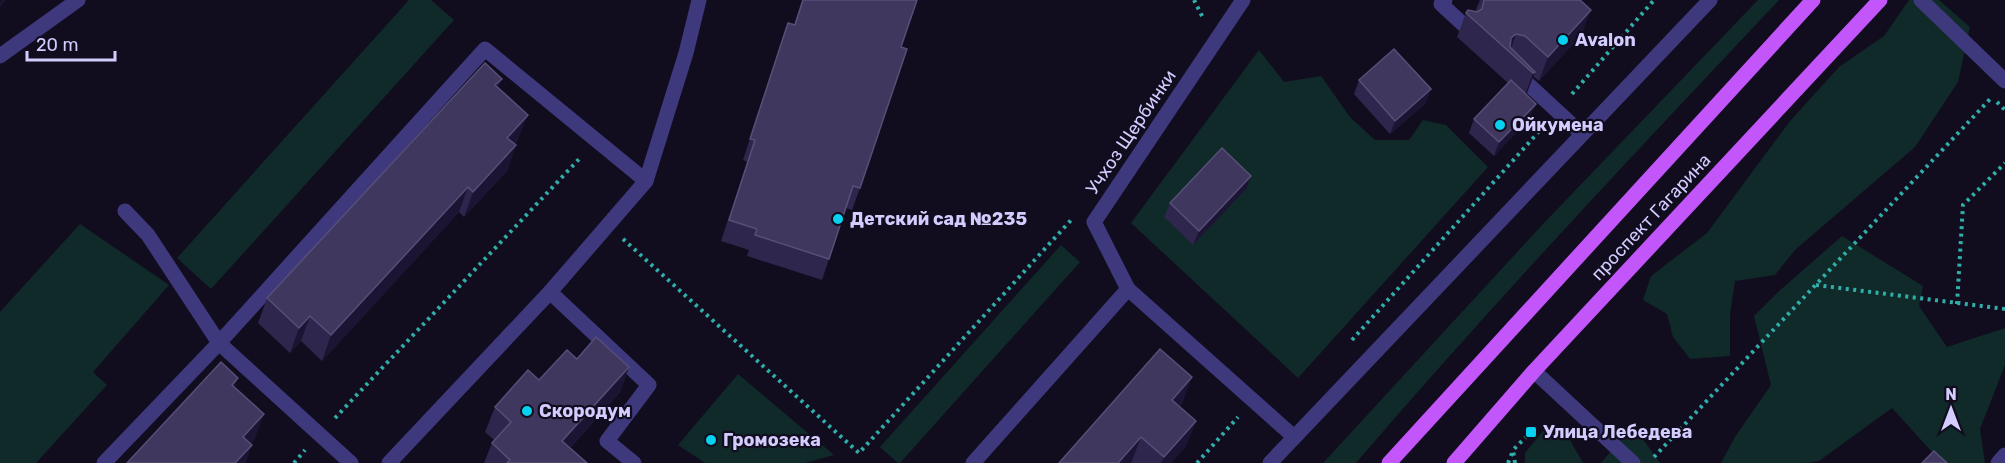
<svg xmlns="http://www.w3.org/2000/svg" width="2005" height="463" viewBox="0 0 2005 463" font-family="Rubik,sans-serif">
  <style>
    .green { fill: #102929 }
    .lines { fill: none; stroke-linecap: round; stroke-linejoin: round }
    .path { stroke: #30aeaa; stroke-width: 4; stroke-dasharray: 3 4.5; stroke-linecap: butt }
    .service { stroke: #3e397d; stroke-width: 15 }
    .minor { stroke: #3e397d; stroke-width: 15 }
    .primary { stroke: #c356fb; stroke-width: 15 }
    .wall { fill: #2e264c }
    .shaded-wall { fill: #1b1432 }
    .building { fill: #40375f; stroke: #574f78; stroke-width: 1.5 }
    .poi-dot { fill: #06d1f0; stroke: #110d1f; stroke-width: 2 }
    .labels { text-anchor: middle; stroke-width: 4.5; stroke-linejoin: round; paint-order: stroke }
    .poi-label { font-size: 18px; font-weight: bold; fill: #d3ccfe; stroke: #110d1f; text-anchor: start }
    .street-label { font-size: 18px; fill: #d3ccfe; stroke: #110d1f }
  </style>
  <rect width="100%" height="100%" fill="#110d1f"/>
  <g class="green">
    <path d="M409 0H431L454 20 211 289 177 258Z"/>
    <path d="M1758 0H1779C1636 152 1492 304 1356 463H1323L1543 224Z"/>
    <path d="M1909 0H1939L1970 27 1958 82 1915 147 1795 250 1775 275 1735 281 1730 314V356L1690 359 1673 337 1667 314 1643 300 1651 276 1707 233 1790 121 1839 67 1884 36Z"/>
    <path d="M1259 50 1284 82 1321 76 1350 117 1375 140H1409L1423 120 1446 125 1488 167 1298 378 1131 223Z"/>
    <path d="M80 224 169 285 93 372 107 385 36 463H0V312Z"/>
    <path d="M1842 236 1923 286 1919 306 1947 347 2005 328V365L1980 429 1985 463H1942L1892 408 1819 461 1807 463H1721L1735 437 1771 385 1754 316 1778 292Z"/>
    <path d="M1061 245 1080 262 900 463H898L880 447Z"/>
    <path d="M738 374 834 455 805 463H705L678 445Z"/>
    <path d="M1633 425 1660 463H1601Z"/>
    <path d="M1547 426 1565 431 1583 463H1525V453Z"/>
  </g>
  <g class="lines">
    <g class="path">
      <path d="M1194 0 1203 18"/>
      <path d="M1572 94 1654 0"/>
      <path d="M1997 102 2005 110"/>
      <path d="M623 239 859 453 1072 219"/>
      <path d="M1816 285 2005 309"/>
      <path d="M1957 304 1963 205 2005 163"/>
      <path d="M1352 340 1543 127"/>
      <path d="M335 418 581 157"/>
      <path d="M1654 457 1992 97"/>
      <path d="M294 463 305 450"/>
      <path d="M1197 463 1238 417"/>
      <path d="M1508 463 1513 451"/>
      <path d="M1515 463 1513 450 1531 432"/>
    </g>
    <g class="service">
      <path d="M1445 0 1441 4 1466 27"/>
      <path d="M1921 0 2005 81"/>
      <path d="M0 56 78 0"/>
      <path d="M1516 73 1582 134"/>
      <path d="M125 211 148 235 219 343 351 463"/>
      <path d="M1128 289 1094 222 1243 0"/>
      <path d="M550 292 649 385 607 441 634 463"/>
      <path d="M1534 371 1633 463"/>
      <path d="M104 463 219 343 485 49 646 181"/>
      <path d="M973 463 1128 289 1293 436"/>
      <path d="M1270 463 1710 0"/>
      <path d="M1998 463 2005 455"/>
    </g>
    <path class="minor" d="M389 463 550 292 646 181 686 53 699 0"/>
    <g class="primary">
      <path d="M1389 463 1813 0"/>
      <path d="M1454 463 1534 371 1880 0"/>
    </g>
  </g>
  <g class="wall">
    <path d="M802 0H917L901 47 860 188 852 210 846 208 822 280 747 256 749 250 721 241 747 162 743 160 781 45 788 23 794 25Z"/>
    <path d="M1480 0H1580L1582 34 1539 81 1533 76 1526 95 1530 118 1494 156 1469 133 1474 119 1508 83 1457 37 1466 13 1475 12Z"/>
    <path d="M502 79 498 88 518 140 515 144 516 145 507 171 464 217 459 212 322 361 301 341 290 353 258 323 267 298Z"/>
    <path d="M1359 80 1426 103 1390 134 1354 94Z"/>
    <path d="M1246 189 1193 245 1164 217 1170 203Z"/>
    <path d="M577 359 629 367 620 392 570 448 587 463H484L492 443 494 440 485 432 495 407 539 380Z"/>
    <path d="M1183 402 1179 407 1196 421 1186 446 1171 463H1059Z"/>
  </g>
  <g class="shaded-wall">
    <path d="M2 0H6L0 7V2Z"/>
    <path d="M1591 10 1582 34 1539 81 1548 57Z"/>
    <path d="M1516 34 1510 52 1507 50 1511 38Z"/>
    <path d="M1535 72 1526 96 1524 98 1533 73Z"/>
    <path d="M502 79 492 104 495 85Z"/>
    <path d="M1431 89 1426 103 1390 134 1395 121Z"/>
    <path d="M1536 104 1530 118 1494 156 1499 142Z"/>
    <path d="M528 115 518 140 498 163 507 138Z"/>
    <path d="M516 145 507 171 464 217 473 192Z"/>
    <path d="M1251 176 1246 189 1193 245 1199 231Z"/>
    <path d="M468 187 459 212 322 361 331 335Z"/>
    <path d="M310 316 301 341 290 353 299 328Z"/>
    <path d="M629 367 620 392 556 463 562 441Z"/>
    <path d="M1192 377 1183 402 1163 426 1172 400Z"/>
    <path d="M238 378 229 403 232 385Z"/>
    <path d="M264 414 255 439 234 462 243 437Z"/>
    <path d="M1196 421 1186 446 1171 463H1161L1164 457Z"/>
    <path d="M1141 437 1131 463H1118Z"/>
    <path d="M252 445 246 463H235Z"/>
  </g>
  <g class="building">
    <path d="M803 0H917L901 47 907 49 860 188 853 186 829 259 755 235 757 229 729 220 755 140 750 139 788 23 795 25Z"/>
    <path d="M1484 0H1580L1591 10 1548 57 1525 36 1516 34 1511 38 1510 47 1535 72 1533 73 1466 13 1468 10 1477 12 1482 9Z"/>
    <path d="M1394 49 1431 89 1395 121 1359 80Z"/>
    <path d="M485 63 502 79 495 85 528 115 507 138 516 145 473 192 468 187 331 335 310 316 299 328 267 298Z"/>
    <path d="M1511 80 1536 104 1499 142 1474 119Z"/>
    <path d="M1222 148 1251 176 1199 231 1170 203Z"/>
    <path d="M596 337 629 367 562 441 587 463H507L510 460 492 443 511 422 495 407 528 370 539 380 567 350 577 359Z"/>
    <path d="M1160 349 1192 377 1172 400 1196 421 1164 457 1141 437 1118 463H1059Z"/>
    <path d="M221 362 238 378 232 385 264 414 243 437 252 445 235 463H127Z"/>
    <path d="M1934 451 1947 463H1922Z"/>
  </g>
  <g class="poi-dot">
    <circle cx="1563" cy="40" r="6"/>
    <circle cx="1500" cy="125" r="6"/>
    <circle cx="838" cy="219" r="6"/>
    <circle cx="527" cy="411" r="6"/>
    <rect x="1525" y="426" width="12" height="12" rx="3"/>
    <circle cx="711" cy="440" r="6"/>
  </g>
  <g class="labels">
    <g class="poi-label">
      <text x="1575" y="46">Avalon</text>
      <text x="1512" y="131">Ойкумена</text>
      <text x="850" y="225">Детский сад №235</text>
      <text x="539" y="417">Скородум</text>
      <text x="1543" y="438">Улица Лебедева</text>
      <text x="723" y="446">Громозека</text>
    </g>
    <g class="street-label">
      <text transform="translate(1131 132) rotate(-56)" y="6">Учхоз Щербинки</text>
      <text transform="translate(1651 217) rotate(-47)" y="6">проспект Гагарина</text>
    </g>
  </g>
  <g transform="translate(1951 409)" stroke="#110d1f" stroke-width="4.5" paint-order="stroke">
  <path d="M0-4.5L10 22L0 15L-10 22Z" fill="#d3ccfe"/>
  <text y="-9" font-size="16" font-weight="bold" text-anchor="middle" fill="#d3ccfe">N</text>
  </g>
  <path d="M27 51v9h88v-9" fill="none" stroke="#d3ccfe" stroke-width="3"/>
  <text x="36" y="51" font-size="18" fill="#d3ccfe" stroke="#110d1f" stroke-width="4.5" paint-order="stroke">20 m</text>
</svg>
